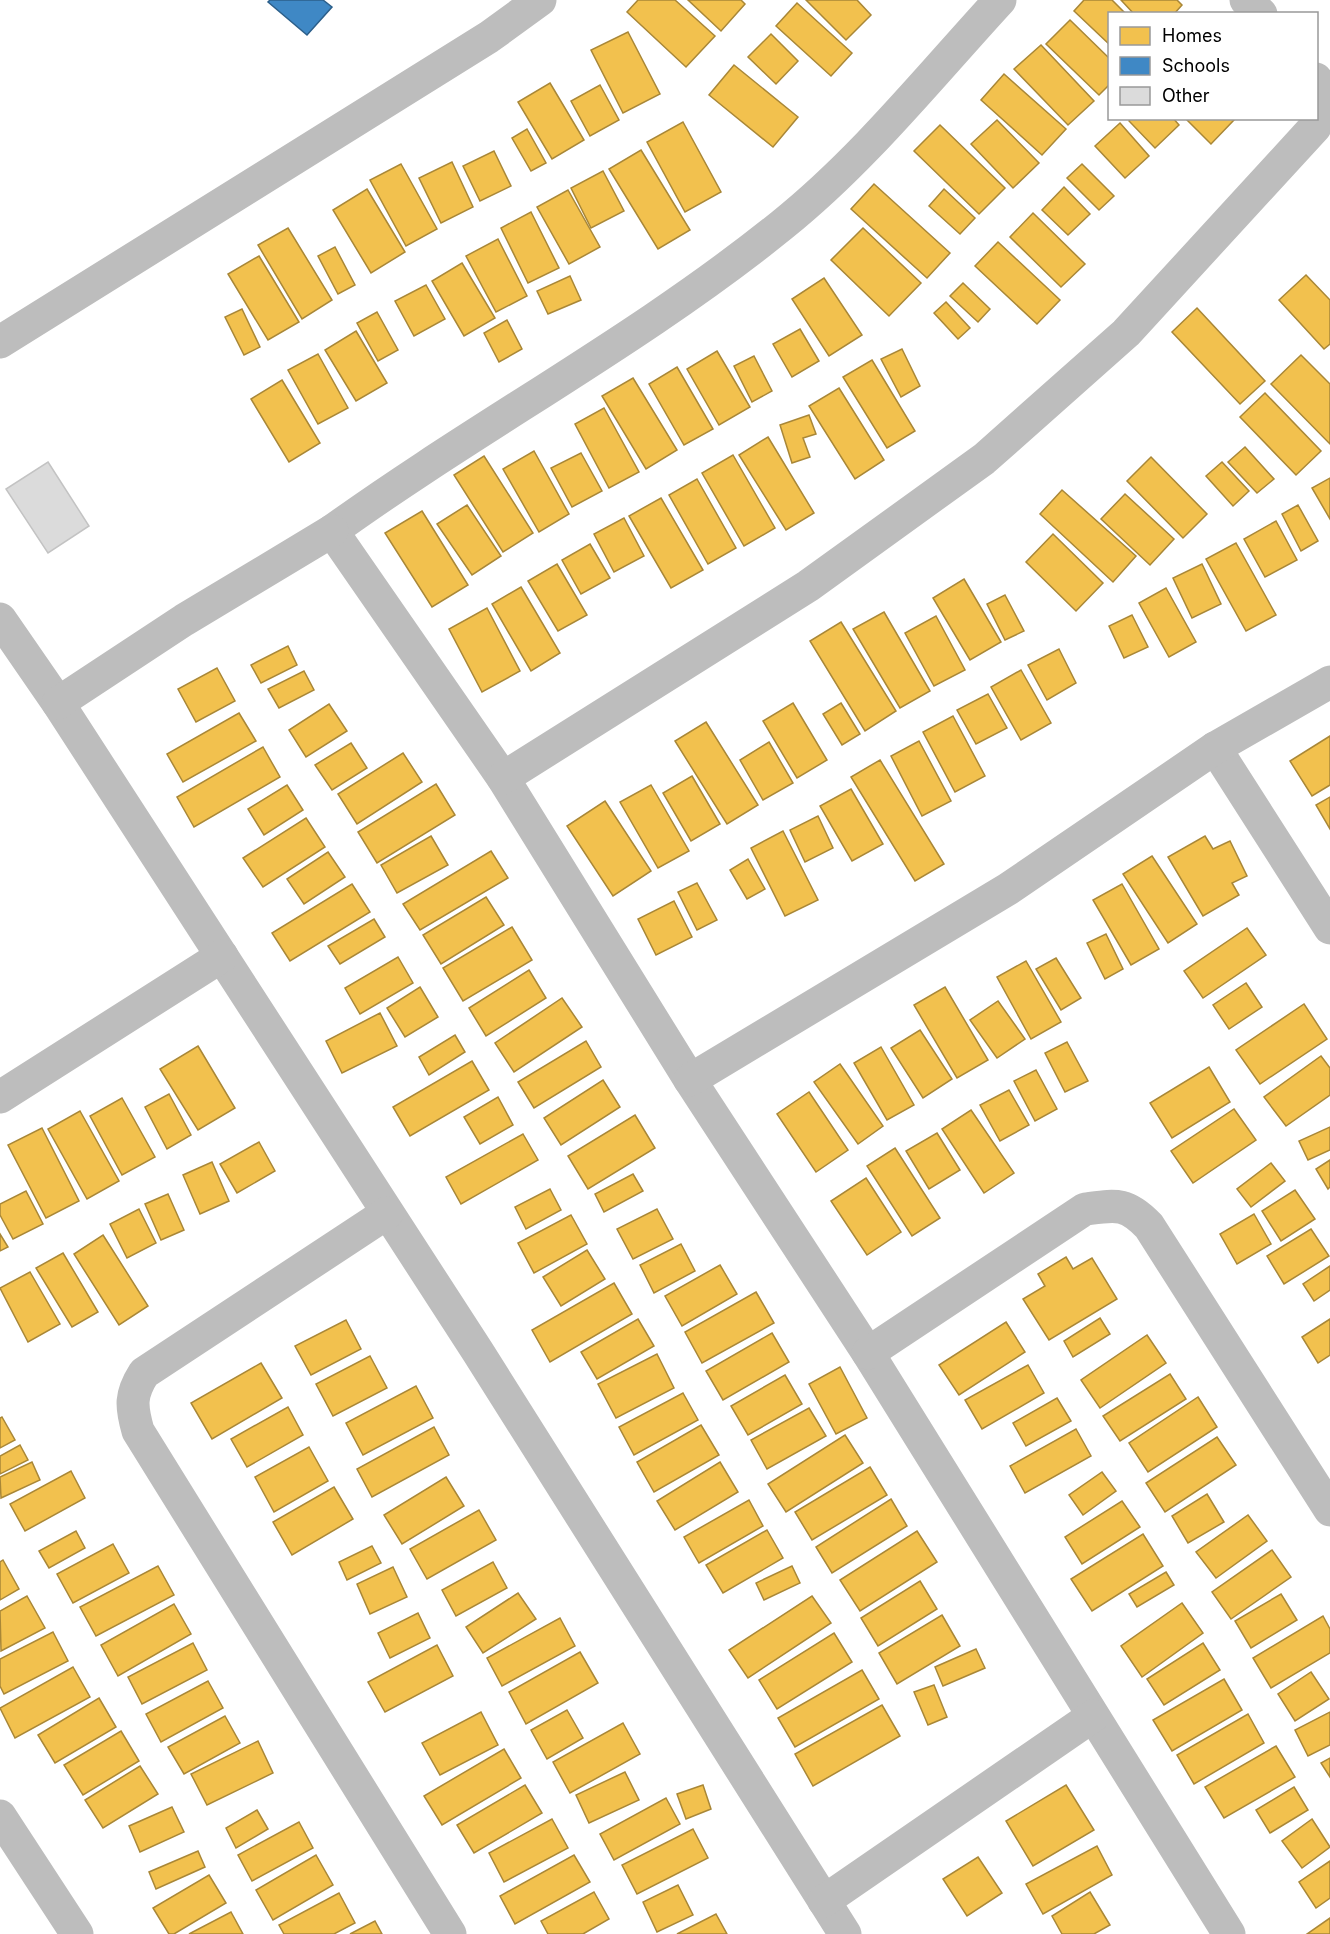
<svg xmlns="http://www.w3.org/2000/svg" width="1330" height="1934" font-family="Inter,sans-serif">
<rect width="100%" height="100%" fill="#fff"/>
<!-- homes -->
<g fill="#f2c14e" stroke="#a98737" stroke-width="1.5">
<path d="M638 0H675L715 36 686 67 627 12Z"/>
<path d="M688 0H741L745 4 721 31Z"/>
<path d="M806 0H857L871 15 846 40Z"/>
<path d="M1084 0H1112L1126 14H1110V45L1074 11Z"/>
<path d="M1121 0H1177L1182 5 1174 14H1134Z"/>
<path d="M797 3 852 53 831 76 776 26Z"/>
<path d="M1070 20 1110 59V84L1099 95 1046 44Z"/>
<path d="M628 32 660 94 623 113 591 50Z"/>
<path d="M771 34 798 61 776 84 748 57Z"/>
<path d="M1041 45 1094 101 1068 125 1014 69Z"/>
<path d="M734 65 798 117 773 147 709 95Z"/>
<path d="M1004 74 1066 129 1042 155 981 100Z"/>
<path d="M550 83 584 140 552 159 518 102Z"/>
<path d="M600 85 619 120 590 136 571 101Z"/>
<path d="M1131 118H1173L1179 125 1155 148 1129 121Z"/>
<path d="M1185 118H1232L1234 120 1211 144Z"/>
<path d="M997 120 1039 163 1013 188 971 144Z"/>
<path d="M683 122 721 192 685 212 647 142Z"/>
<path d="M1120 123 1149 156 1125 178 1095 146Z"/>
<path d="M940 125 1005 188 979 214 914 151Z"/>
<path d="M527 129 546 163 531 171 512 138Z"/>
<path d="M641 150 690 230 658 249 609 169Z"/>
<path d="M494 151 511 186 480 201 463 166Z"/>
<path d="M452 162 473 207 441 223 419 178Z"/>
<path d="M401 164 437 229 406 246 370 180Z"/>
<path d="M1082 164 1114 196 1099 210 1067 178Z"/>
<path d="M603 171 624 211 591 228 571 188Z"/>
<path d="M874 184 950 253 927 278 851 209Z"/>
<path d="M1064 187 1090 214 1068 235 1042 210Z"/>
<path d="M367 189 405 252 371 273 333 210Z"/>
<path d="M944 189 975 218 960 234 929 206Z"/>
<path d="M568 190 600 247 569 264 537 207Z"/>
<path d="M531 212 559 268 528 283 501 228Z"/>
<path d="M1033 213 1085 264 1061 287 1010 237Z"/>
<path d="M288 228 332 300 302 319 258 245Z"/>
<path d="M863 228 921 283 889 316 831 260Z"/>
<path d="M498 239 527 296 496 312 466 256Z"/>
<path d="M998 242 1060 300 1037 324 975 266Z"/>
<path d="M335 247 355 285 338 294 318 256Z"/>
<path d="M259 256 299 322 268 340 228 274Z"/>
<path d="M462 263 495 318 464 336 432 281Z"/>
<path d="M1306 275 1330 300V344L1324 349 1279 300Z"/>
<path d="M570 276 581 300 548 314 537 291Z"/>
<path d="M824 278 862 335 829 356 792 299Z"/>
<path d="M963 283 990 309 978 322 950 296Z"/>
<path d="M426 285 445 319 414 336 395 301Z"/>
<path d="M946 302 970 328 958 339 934 313Z"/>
<path d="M1197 308 1265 381 1240 404 1172 332Z"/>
<path d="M242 309 260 347 244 355 225 317Z"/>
<path d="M377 312 398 350 378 361 357 323Z"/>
<path d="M507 320 522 349 499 362 484 333Z"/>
<path d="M800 329 819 361 792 377 773 344Z"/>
<path d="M356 331 387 383 356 401 325 350Z"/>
<path d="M902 349 920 386 901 397 881 359Z"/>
<path d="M717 351 750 407 719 425 687 369Z"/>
<path d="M318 354 348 408 318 424 288 370Z"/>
<path d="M1301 355 1330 384V444L1271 384Z"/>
<path d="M754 356 772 391 752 402 734 366Z"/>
<path d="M872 360 915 431 887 448 843 377Z"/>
<path d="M677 367 713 429 684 445 649 384Z"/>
<path d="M633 378 677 450 646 469 602 396Z"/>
<path d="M282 380 320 443 289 462 251 399Z"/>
<path d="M839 388 884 460 855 479 809 406Z"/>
<path d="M1265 393 1321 451 1296 475 1240 417Z"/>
<path d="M604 408 639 472 609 488 575 424Z"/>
<path d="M809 415 816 434 803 438 810 457 792 463 780 425Z"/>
<path d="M768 437 814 513 786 530 739 455Z"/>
<path d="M1245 447 1274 479 1257 493 1228 462Z"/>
<path d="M534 451 569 514 539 532 503 469Z"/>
<path d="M581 453 602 491 572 507 551 468Z"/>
<path d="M733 455 775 528 744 546 702 473Z"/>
<path d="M484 456 533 533 503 552 454 475Z"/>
<path d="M1151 457 1207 514 1183 538 1127 481Z"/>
<path d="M1222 462 1249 491 1233 506 1206 476Z"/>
<path d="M1330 478V519L1312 488Z"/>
<path d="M697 479 736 548 708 564 669 495Z"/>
<path d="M1062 490 1136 556 1113 582 1040 514Z"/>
<path d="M1125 494 1174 539 1150 565 1101 519Z"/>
<path d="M661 498 703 570 671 588 629 516Z"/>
<path d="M467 505 501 556 472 575 437 524Z"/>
<path d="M1298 505 1318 541 1301 551 1282 514Z"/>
<path d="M422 511 468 585 432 607 385 533Z"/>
<path d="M624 518 644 556 614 572 594 534Z"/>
<path d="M1276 521 1297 560 1265 577 1244 539Z"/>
<path d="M1053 534 1103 583 1076 611 1026 562Z"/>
<path d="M1236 543 1276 615 1246 631 1206 559Z"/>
<path d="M590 544 610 578 581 594 562 560Z"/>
<path d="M557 564 587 615 558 631 528 581Z"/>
<path d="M1202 564 1221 604 1192 618 1173 578Z"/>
<path d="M964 579 1001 642 970 660 933 598Z"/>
<path d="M521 587 560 653 531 671 492 604Z"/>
<path d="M1166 588 1196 642 1169 657 1139 603Z"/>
<path d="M1005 595 1024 631 1005 640 987 604Z"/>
<path d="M487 608 520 671 482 692 449 629Z"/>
<path d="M884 612 930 691 900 708 853 629Z"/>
<path d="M1132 615 1148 647 1124 658 1109 626Z"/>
<path d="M936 616 965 670 934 686 905 633Z"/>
<path d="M841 622 896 711 865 731 810 641Z"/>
<path d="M288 646 297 665 261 683 251 665Z"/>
<path d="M1059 649 1076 683 1047 700 1028 665Z"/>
<path d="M217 668 235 701 196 722 178 689Z"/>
<path d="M1021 670 1051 723 1021 740 991 687Z"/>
<path d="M304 671 314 690 279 708 268 689Z"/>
<path d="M988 694 1007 728 976 744 957 710Z"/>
<path d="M793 703 827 760 797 778 763 721Z"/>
<path d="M841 703 860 734 842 745 823 714Z"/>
<path d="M329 704 347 731 306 757 289 730Z"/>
<path d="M239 713 256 741 183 782 167 754Z"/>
<path d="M953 716 985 776 955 792 923 732Z"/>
<path d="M706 722 758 805 727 824 675 741Z"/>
<path d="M1330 736V785L1312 796 1290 761Z"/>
<path d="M919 741 951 801 922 816 891 756Z"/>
<path d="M769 742 793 783 763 800 740 760Z"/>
<path d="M351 743 367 768 332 790 315 765Z"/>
<path d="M263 747 280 777 194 827 177 797Z"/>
<path d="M403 753 422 782 357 824 338 794Z"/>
<path d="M880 760 944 864 915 881 851 777Z"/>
<path d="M692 776 720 824 691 841 663 793Z"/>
<path d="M436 784 455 815 377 863 358 832Z"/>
<path d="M287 785 303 810 264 835 248 809Z"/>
<path d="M651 785 689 851 658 868 620 802Z"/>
<path d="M851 789 883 844 852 861 820 806Z"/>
<path d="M1330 797V829L1316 805Z"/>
<path d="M605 801 651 871 613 896 567 826Z"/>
<path d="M818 816 833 848 805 862 790 830Z"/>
<path d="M306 818 325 847 263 887 243 858Z"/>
<path d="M783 831 818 900 785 916 751 848Z"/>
<path d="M431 836 448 865 397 893 381 865Z"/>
<path d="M1205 836 1213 849 1230 841 1247 876 1232 883 1239 895 1203 916 1168 857Z"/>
<path d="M491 851 508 878 420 930 403 904Z"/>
<path d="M328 852 345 877 304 904 287 879Z"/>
<path d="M1152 856 1197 924 1168 943 1123 874Z"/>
<path d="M748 859 765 889 747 899 730 870Z"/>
<path d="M697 883 717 920 697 930 678 892Z"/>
<path d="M352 884 370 912 290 961 272 933Z"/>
<path d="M1122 884 1159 949 1131 965 1093 900Z"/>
<path d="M486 897 504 925 441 964 423 935Z"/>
<path d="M674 901 692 937 656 955 638 919Z"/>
<path d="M374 919 385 937 340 964 328 946Z"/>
<path d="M512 927 532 960 463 1001 443 968Z"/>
<path d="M1247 928 1266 955 1203 998 1184 971Z"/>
<path d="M1106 934 1123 969 1105 979 1087 943Z"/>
<path d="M398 957 413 983 360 1014 345 988Z"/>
<path d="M1056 958 1081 998 1061 1010 1036 969Z"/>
<path d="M1026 961 1061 1022 1031 1039 997 977Z"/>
<path d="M529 970 546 998 486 1036 469 1008Z"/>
<path d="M1246 983 1262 1007 1229 1029 1213 1005Z"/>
<path d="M420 987 438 1017 405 1037 387 1008Z"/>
<path d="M945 987 988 1060 957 1078 914 1005Z"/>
<path d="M562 998 582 1027 514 1072 495 1043Z"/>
<path d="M998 1001 1025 1039 997 1058 970 1020Z"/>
<path d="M1304 1004 1327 1039 1260 1084 1236 1050Z"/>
<path d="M380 1013 397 1046 342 1073 326 1041Z"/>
<path d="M920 1030 952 1079 923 1098 891 1048Z"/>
<path d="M455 1035 465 1052 429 1075 419 1057Z"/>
<path d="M586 1041 601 1067 534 1108 518 1082Z"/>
<path d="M1067 1042 1088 1081 1065 1092 1045 1053Z"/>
<path d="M198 1046 235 1108 198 1130 160 1069Z"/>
<path d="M881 1047 914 1105 887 1120 854 1063Z"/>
<path d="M1321 1056 1330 1068V1095L1286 1126 1264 1097Z"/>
<path d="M472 1061 489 1090 410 1136 393 1107Z"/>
<path d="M840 1064 883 1126 858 1144 814 1082Z"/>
<path d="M1209 1067 1230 1102 1172 1138 1150 1103Z"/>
<path d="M1036 1070 1057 1109 1035 1121 1014 1081Z"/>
<path d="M603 1080 620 1107 561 1145 544 1118Z"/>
<path d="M1009 1090 1029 1125 1000 1141 980 1105Z"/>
<path d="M809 1092 848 1150 816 1172 777 1114Z"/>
<path d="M169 1094 191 1135 167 1149 145 1107Z"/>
<path d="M498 1097 513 1125 480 1144 464 1117Z"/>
<path d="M122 1098 155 1157 122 1175 90 1116Z"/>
<path d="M1234 1109 1256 1140 1193 1183 1171 1151Z"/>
<path d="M971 1110 1014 1173 984 1193 942 1129Z"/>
<path d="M80 1111 119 1181 87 1199 48 1129Z"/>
<path d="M635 1115 655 1148 588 1189 568 1156Z"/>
<path d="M1330 1127V1150L1308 1160 1299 1141Z"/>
<path d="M42 1128 79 1201 46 1218 8 1145Z"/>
<path d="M937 1133 960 1170 929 1189 906 1151Z"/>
<path d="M523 1134 538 1160 461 1204 446 1177Z"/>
<path d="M259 1142 275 1171 237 1193 220 1164Z"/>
<path d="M895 1148 940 1218 912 1236 867 1166Z"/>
<path d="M1330 1160V1187L1328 1189 1316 1169Z"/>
<path d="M212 1162 229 1201 200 1214 183 1175Z"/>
<path d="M1271 1163 1285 1181 1251 1207 1237 1189Z"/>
<path d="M633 1174 643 1191 604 1212 595 1194Z"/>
<path d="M866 1178 901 1232 867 1255 831 1201Z"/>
<path d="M550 1189 561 1210 526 1229 515 1207Z"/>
<path d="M1295 1190 1315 1219 1281 1241 1262 1211Z"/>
<path d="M26 1191 43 1224 13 1239 0 1215V1204Z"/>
<path d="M168 1194 184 1230 161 1240 145 1204Z"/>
<path d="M139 1209 156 1243 127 1258 110 1224Z"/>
<path d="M657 1209 673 1239 633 1259 617 1229Z"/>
<path d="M1254 1214 1271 1244 1237 1264 1220 1234Z"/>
<path d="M571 1215 587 1244 534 1273 518 1243Z"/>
<path d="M1311 1229 1329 1256 1284 1284 1267 1256Z"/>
<path d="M0 1234 8 1247 0 1251Z"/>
<path d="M103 1235 148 1306 119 1325 74 1254Z"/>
<path d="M681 1244 695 1271 654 1293 640 1265Z"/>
<path d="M587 1250 605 1279 561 1306 543 1277Z"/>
<path d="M63 1253 98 1312 72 1327 36 1268Z"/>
<path d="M1066 1257 1073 1269 1092 1258 1117 1299 1049 1340 1023 1299 1045 1286 1038 1274Z"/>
<path d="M720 1265 737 1294 682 1326 665 1296Z"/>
<path d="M1330 1266V1290L1314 1301 1303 1284Z"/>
<path d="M30 1272 60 1324 28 1342 0 1288Z"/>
<path d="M614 1283 632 1314 550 1362 532 1330Z"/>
<path d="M756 1292 774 1323 702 1363 685 1332Z"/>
<path d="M1100 1318 1110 1334 1073 1357 1064 1341Z"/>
<path d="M638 1319 654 1346 597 1379 581 1352Z"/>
<path d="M1330 1319V1355L1318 1363 1302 1337Z"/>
<path d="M346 1320 361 1349 311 1375 295 1346Z"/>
<path d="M1006 1322 1025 1352 959 1395 939 1365Z"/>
<path d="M772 1333 789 1362 723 1400 706 1371Z"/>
<path d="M1147 1335 1166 1363 1100 1408 1081 1380Z"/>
<path d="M657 1354 674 1388 616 1418 598 1384Z"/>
<path d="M370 1356 387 1388 333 1416 316 1384Z"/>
<path d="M261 1363 282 1398 212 1439 191 1403Z"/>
<path d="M1028 1365 1044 1393 982 1429 965 1400Z"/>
<path d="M840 1367 867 1418 836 1434 809 1384Z"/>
<path d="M1170 1374 1186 1399 1120 1441 1103 1416Z"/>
<path d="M785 1375 802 1404 748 1435 731 1406Z"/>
<path d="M416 1386 433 1418 363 1455 346 1423Z"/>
<path d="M683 1393 698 1420 634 1455 619 1427Z"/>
<path d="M1198 1397 1217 1427 1148 1472 1129 1443Z"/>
<path d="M1057 1398 1071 1421 1026 1446 1013 1423Z"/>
<path d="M288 1407 303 1435 247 1467 231 1439Z"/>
<path d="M809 1408 826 1436 767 1469 751 1440Z"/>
<path d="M2 1417 15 1440 0 1448V1418Z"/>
<path d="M701 1425 719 1455 654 1492 637 1462Z"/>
<path d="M434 1427 449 1455 372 1497 357 1469Z"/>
<path d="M1076 1429 1091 1456 1025 1493 1010 1466Z"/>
<path d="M845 1435 863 1463 786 1512 768 1484Z"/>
<path d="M1217 1437 1236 1465 1165 1512 1146 1483Z"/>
<path d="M20 1445 28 1460 0 1474V1456Z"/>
<path d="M309 1447 328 1481 274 1512 255 1477Z"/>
<path d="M32 1462 40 1480 1 1498 0 1477Z"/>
<path d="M720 1462 738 1492 675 1530 657 1501Z"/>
<path d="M870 1467 887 1495 812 1540 795 1512Z"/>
<path d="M71 1471 85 1498 25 1531 10 1504Z"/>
<path d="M1102 1472 1116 1491 1083 1515 1069 1495Z"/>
<path d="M446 1477 464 1506 402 1544 384 1515Z"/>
<path d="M334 1487 353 1519 292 1555 273 1522Z"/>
<path d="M1207 1494 1224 1522 1188 1543 1172 1516Z"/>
<path d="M891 1499 907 1526 832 1573 816 1547Z"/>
<path d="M749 1500 763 1526 699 1563 684 1537Z"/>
<path d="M1122 1501 1140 1527 1082 1564 1065 1537Z"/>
<path d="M479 1510 496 1540 427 1579 410 1549Z"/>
<path d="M1248 1515 1267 1541 1216 1578 1196 1552Z"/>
<path d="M767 1530 783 1558 723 1593 706 1565Z"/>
<path d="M76 1531 85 1548 49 1568 39 1551Z"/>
<path d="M917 1531 937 1562 860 1611 840 1580Z"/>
<path d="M1143 1534 1163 1566 1092 1611 1071 1579Z"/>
<path d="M113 1544 129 1573 73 1603 57 1574Z"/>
<path d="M372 1546 381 1563 347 1580 339 1562Z"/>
<path d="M1272 1550 1291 1577 1231 1619 1212 1592Z"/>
<path d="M3 1560 19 1589 0 1600V1562Z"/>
<path d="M493 1562 507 1588 456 1616 442 1590Z"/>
<path d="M158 1566 174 1595 96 1636 80 1607Z"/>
<path d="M792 1566 800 1583 764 1600 756 1583Z"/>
<path d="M393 1567 407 1597 370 1614 357 1584Z"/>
<path d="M1166 1572 1174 1585 1137 1607 1129 1594Z"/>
<path d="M920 1581 937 1609 878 1646 861 1618Z"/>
<path d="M518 1593 536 1619 483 1653 466 1627Z"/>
<path d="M1281 1594 1297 1620 1251 1648 1235 1621Z"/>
<path d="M27 1596 45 1628 1 1651 0 1611Z"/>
<path d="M812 1596 831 1623 748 1678 729 1650Z"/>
<path d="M1182 1603 1203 1633 1142 1677 1121 1646Z"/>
<path d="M174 1604 191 1634 118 1676 101 1645Z"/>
<path d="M418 1613 430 1638 390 1658 378 1633Z"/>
<path d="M942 1615 960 1646 897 1684 879 1653Z"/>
<path d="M1323 1616 1330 1629V1653L1271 1688 1253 1658Z"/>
<path d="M560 1618 575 1646 502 1686 487 1658Z"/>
<path d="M53 1632 68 1661 4 1694 0 1686V1659Z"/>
<path d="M834 1633 852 1662 777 1709 759 1680Z"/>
<path d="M193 1643 207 1670 142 1704 128 1677Z"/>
<path d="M1203 1643 1220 1670 1164 1705 1147 1679Z"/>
<path d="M437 1645 453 1676 385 1712 368 1682Z"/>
<path d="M976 1649 985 1668 943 1686 935 1667Z"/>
<path d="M580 1652 598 1683 526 1724 509 1692Z"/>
<path d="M73 1667 90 1697 15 1738 0 1708Z"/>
<path d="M862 1670 879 1699 795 1747 778 1718Z"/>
<path d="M1311 1672 1329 1699 1295 1721 1278 1694Z"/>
<path d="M1224 1679 1242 1710 1172 1751 1153 1720Z"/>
<path d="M208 1681 223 1708 161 1742 146 1714Z"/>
<path d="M934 1685 947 1717 928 1725 914 1692Z"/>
<path d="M99 1698 116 1727 55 1763 38 1735Z"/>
<path d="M882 1705 900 1736 813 1786 795 1754Z"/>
<path d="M567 1710 583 1738 547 1759 531 1730Z"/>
<path d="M481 1712 498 1745 440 1775 422 1743Z"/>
<path d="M1330 1712V1745L1308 1756 1295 1730Z"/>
<path d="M1248 1714 1264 1743 1194 1784 1177 1755Z"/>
<path d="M225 1716 240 1743 184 1774 168 1747Z"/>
<path d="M623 1723 640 1754 570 1793 553 1762Z"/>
<path d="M121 1731 139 1761 83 1795 64 1765Z"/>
<path d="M258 1741 273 1773 207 1805 191 1774Z"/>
<path d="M1276 1746 1295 1777 1224 1818 1205 1787Z"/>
<path d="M504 1749 521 1778 442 1825 424 1796Z"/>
<path d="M1330 1758V1777L1321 1763Z"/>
<path d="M140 1766 158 1794 103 1828 85 1800Z"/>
<path d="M625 1772 639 1800 589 1823 576 1795Z"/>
<path d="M525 1785 542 1813 474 1853 457 1825Z"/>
<path d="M703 1785 711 1809 686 1819 677 1794Z"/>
<path d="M1066 1785 1094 1830 1033 1866 1006 1821Z"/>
<path d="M1294 1787 1308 1810 1270 1833 1256 1810Z"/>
<path d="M666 1798 680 1824 614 1860 600 1834Z"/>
<path d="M172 1807 184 1832 140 1852 129 1826Z"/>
<path d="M257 1810 268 1829 236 1848 226 1828Z"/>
<path d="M552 1819 568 1848 504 1882 489 1853Z"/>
<path d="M1312 1819 1330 1847 1302 1868 1282 1841Z"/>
<path d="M299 1822 313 1848 252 1881 238 1855Z"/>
<path d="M693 1829 708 1858 637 1894 622 1865Z"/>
<path d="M1097 1846 1112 1875 1043 1914 1026 1884Z"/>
<path d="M198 1851 205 1867 156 1889 149 1872Z"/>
<path d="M316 1855 333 1885 273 1920 256 1890Z"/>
<path d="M574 1855 590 1882 515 1924 500 1896Z"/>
<path d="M978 1857 1002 1893 967 1916 943 1879Z"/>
<path d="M1330 1861V1898L1316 1908 1299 1882Z"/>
<path d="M209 1875 226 1903 174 1934H169L153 1908Z"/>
<path d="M678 1885 693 1915 657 1932 643 1902Z"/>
<path d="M594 1892 609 1919 583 1934H548L541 1921Z"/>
<path d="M1090 1892 1110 1925 1094 1934H1062L1052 1916Z"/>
<path d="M339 1893 355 1923 334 1934H284L279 1925Z"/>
<path d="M231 1912 243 1934H189Z"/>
<path d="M716 1914 727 1934H677Z"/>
<path d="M1330 1918V1934H1307Z"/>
<path d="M375 1921 382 1934H350Z"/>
</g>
<!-- schools -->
<path fill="#3f88c5" stroke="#2c5f8a" stroke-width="1.5" d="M270 0H323L332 7 307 35 268 2Z"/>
<!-- building -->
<path fill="#dbdbdb" stroke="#c3c3c3" stroke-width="1.5" d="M48 462 89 526 48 553 6 489Z"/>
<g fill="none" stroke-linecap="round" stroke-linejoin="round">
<!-- minor -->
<g stroke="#bdbdbd" stroke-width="33">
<path d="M1000 0C930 76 863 160 782 225 641 339 479 425 332 531L503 778 690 1080 868 1353 1229 1934"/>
<path d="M1246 0 1261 14"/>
<path d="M0 342 489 37 540 0"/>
<path d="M0 619 58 703 478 1352 845 1934"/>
<path d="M58 703 184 620 332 531"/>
<path d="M1215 748 1330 928"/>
<path d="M503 778 808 586 984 459 1126 333 1315 127 1321 103 1316 79"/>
<path d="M690 1080 1008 889 1215 748 1330 682"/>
<path d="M0 1097 222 956"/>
<path d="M387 1213 144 1373C130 1395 131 1406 138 1431L450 1934"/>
<path d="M868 1353 1085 1209C1116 1205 1126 1202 1149 1226L1330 1510"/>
<path d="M0 1816 77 1934"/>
<path d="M824 1901 1093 1716"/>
</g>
</g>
<!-- legend -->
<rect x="1108" y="12" width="210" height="108" fill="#ffffff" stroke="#999999" stroke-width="1.5"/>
<rect x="1120" y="27" width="30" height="18" fill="#f2c14e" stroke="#999999" stroke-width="1.5"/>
<text x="1162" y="42" font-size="18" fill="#000000">Homes</text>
<rect x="1120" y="57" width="30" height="18" fill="#3f88c5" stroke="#999999" stroke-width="1.5"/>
<text x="1162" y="72" font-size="18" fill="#000000">Schools</text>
<rect x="1120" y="87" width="30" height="18" fill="#dbdbdb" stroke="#999999" stroke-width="1.5"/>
<text x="1162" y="102" font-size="18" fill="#000000">Other</text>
</svg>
